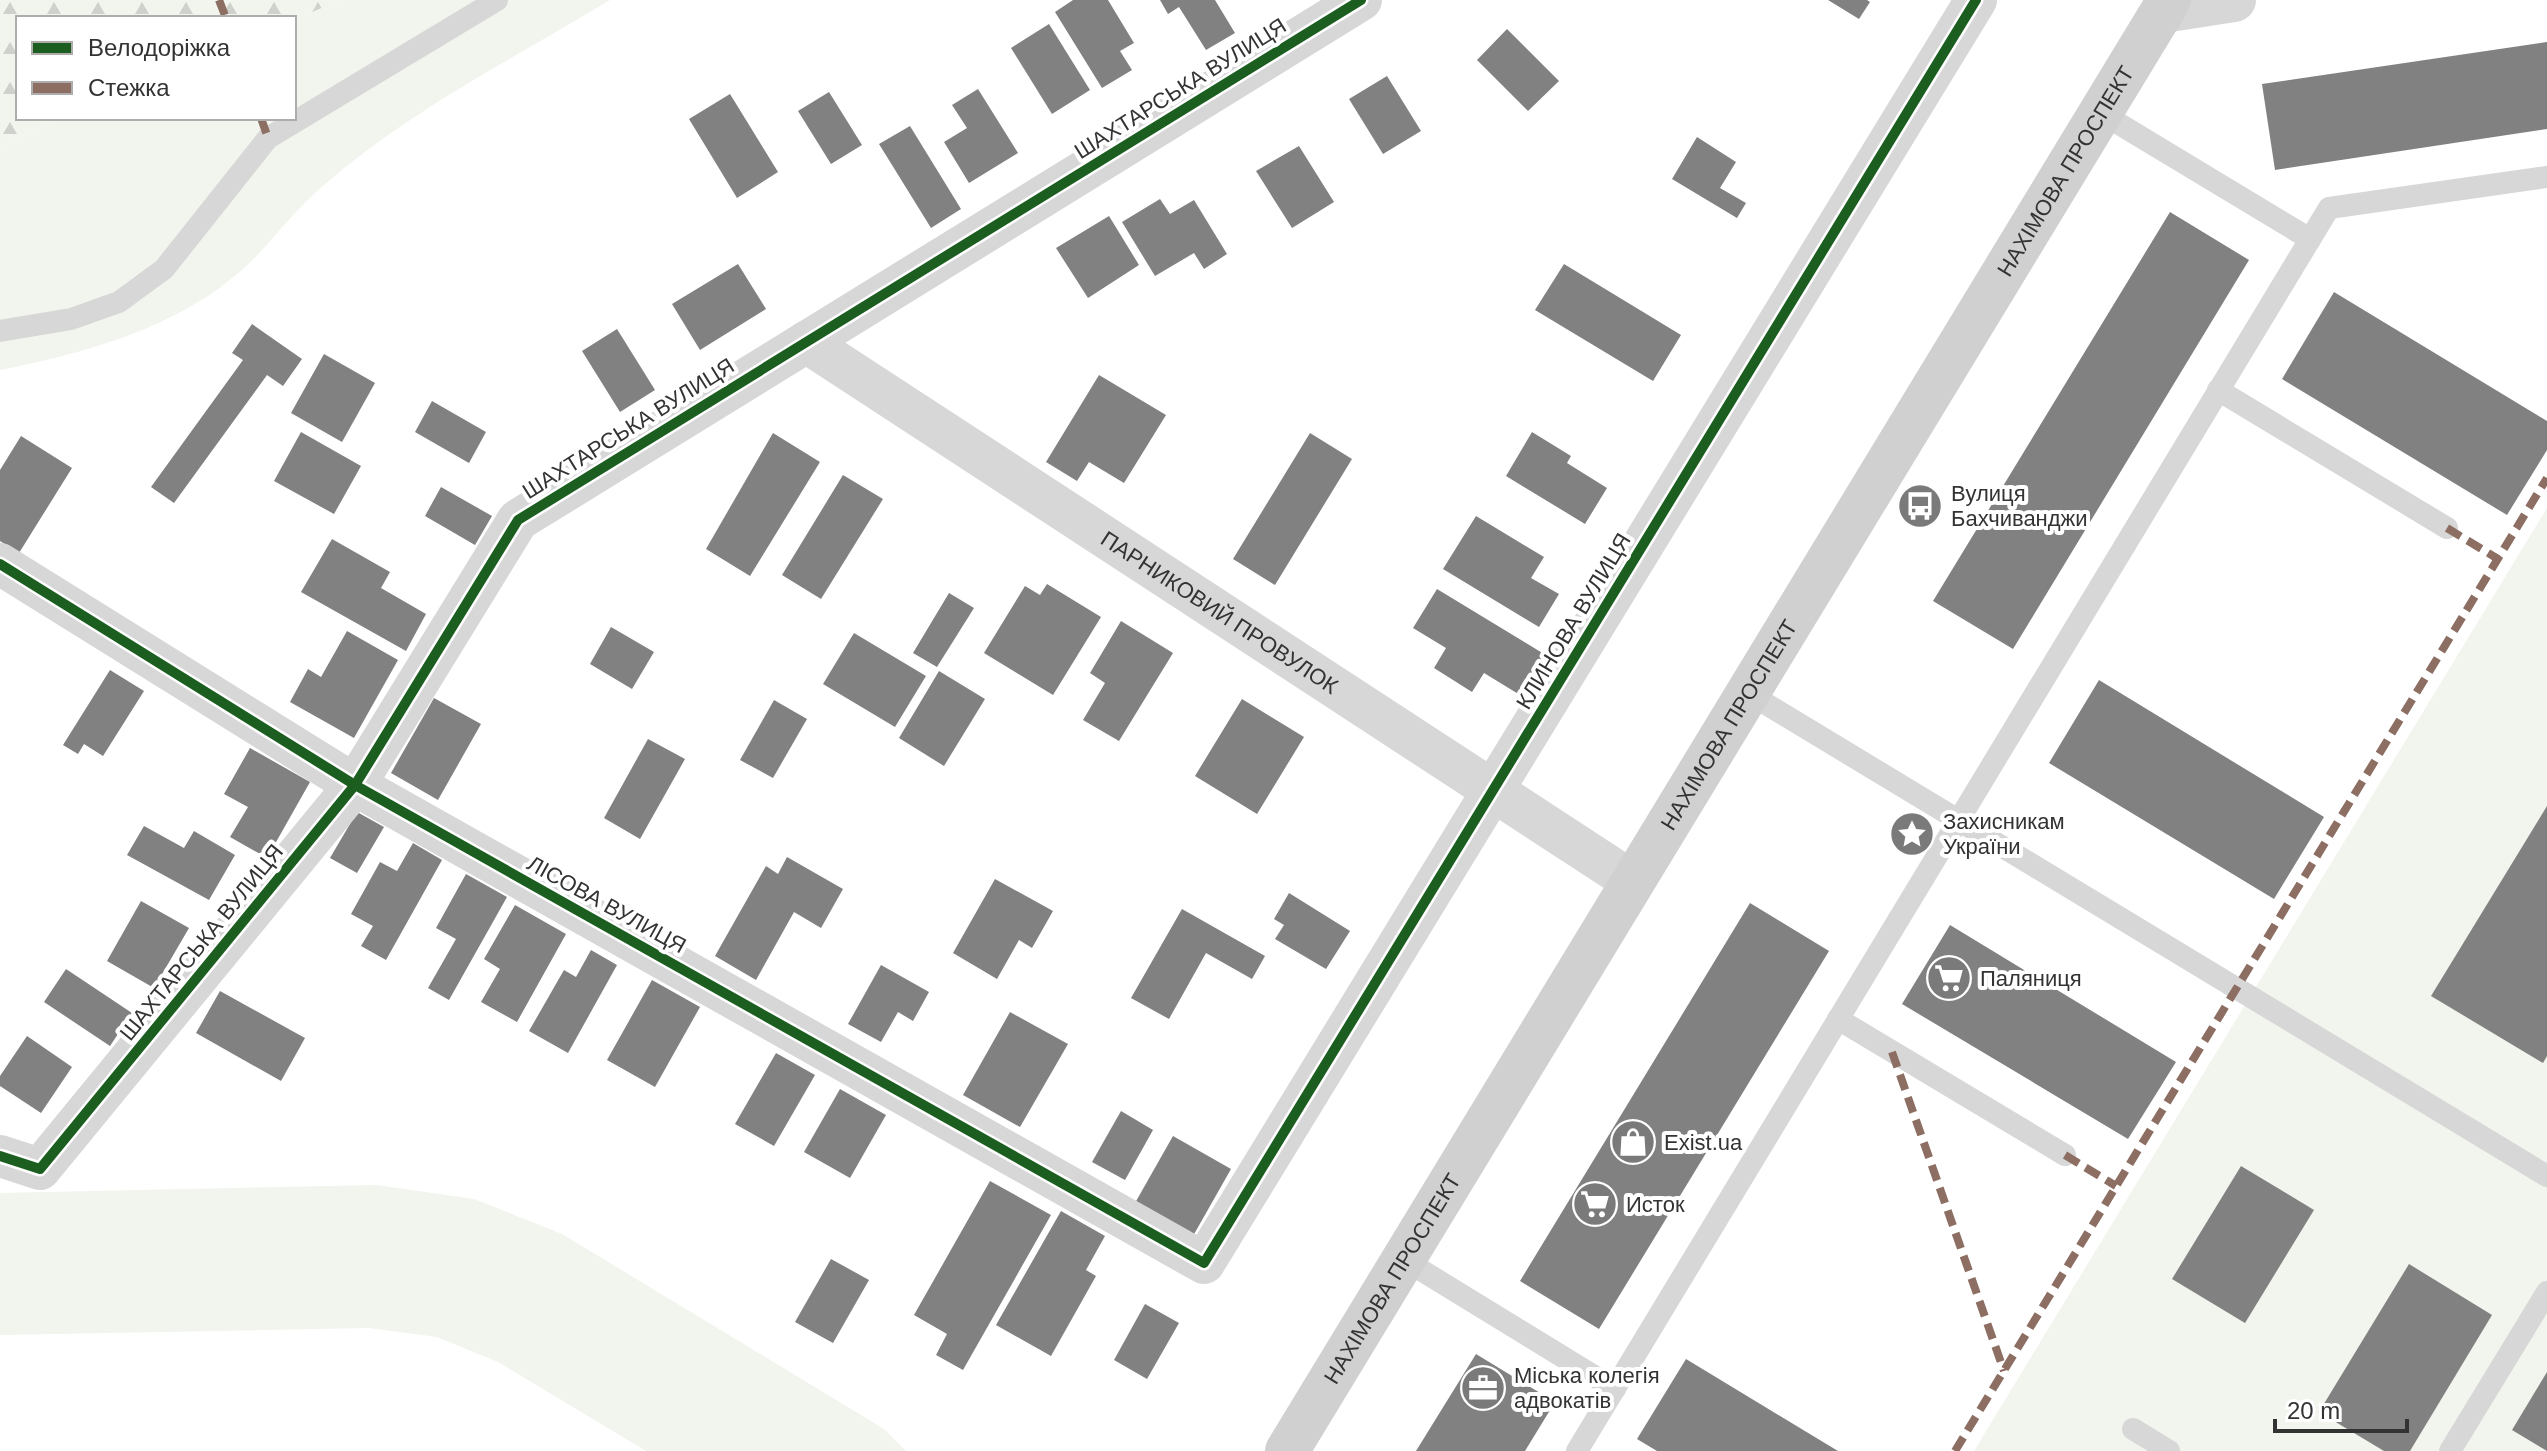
<svg xmlns="http://www.w3.org/2000/svg" width="2547" height="1451" font-family="Helvetica,sans-serif">
<defs>
<pattern id="forest-firs" width="22" height="20" patternUnits="userSpaceOnUse" patternTransform="scale(2)"><rect width="22" height="20" fill="#f1f5ed"/><path d="M5 1l3.5 6h-7zM16 11l3.5 6h-7z" fill="#cfd2cc"/></pattern>
</defs>
<rect width="100%" height="100%" fill="#fff"/>
<!-- grass -->
<g fill="#f1f5ed">
<path d="M340 0H610C514 58 409 111 324 185 295 209 272 242 244 268 178 328 85 353 0 370V147L58 118H294V20Z"/>
<path d="M2547 508V1451H1974Z"/>
<path d="M377 1185 474 1199 562 1234 884 1429 906 1451H646L498 1362 437 1337 369 1328 0 1335V1193Z"/>
</g>
<!-- forest -->
<path fill="url(#forest-firs)" d="M0 0H340L294 20 18 18V118H58L0 147Z"/>
<!-- building -->
<g fill="#818181">
<path d="M1073 0H1108L1134 43 1120 51 1132 70 1102 88 1055 12Z"/>
<path d="M1160 0H1215L1235 33 1206 50 1179 7 1168 14Z"/>
<path d="M1828 0H1867L1870 2 1859 19Z"/>
<path d="M1049 24 1090 90 1052 114 1011 48Z"/>
<path d="M1507 29 1559 81 1528 111 1477 60Z"/>
<path d="M2547 42V129L2275 170 2262 84Z"/>
<path d="M1387 76 1421 131 1383 154 1349 99Z"/>
<path d="M978 89 1018 153 969 183 944 142 967 128 952 105Z"/>
<path d="M829 92 862 145 831 164 798 111Z"/>
<path d="M730 94 778 172 737 198 689 119Z"/>
<path d="M910 126 961 209 931 228 879 144Z"/>
<path d="M1697 137 1736 162 1720 188 1746 203 1737 218 1672 179Z"/>
<path d="M1299 146 1334 202 1292 228 1256 171Z"/>
<path d="M1160 199 1170 214 1194 200 1227 254 1204 269 1194 253 1155 276 1122 222Z"/>
<path d="M2170 212 2249 260 2013 649 1933 601Z"/>
<path d="M1109 216 1139 265 1088 298 1056 248Z"/>
<path d="M738 264 766 309 700 350 672 304Z"/>
<path d="M1564 264 1681 335 1653 381 1535 310Z"/>
<path d="M2334 292 2547 421V450L2507 515 2282 379Z"/>
<path d="M252 324 302 359 283 386 267 375 174 503 151 487 243 360 232 353Z"/>
<path d="M617 329 655 390 620 412 582 351Z"/>
<path d="M324 354 375 383 342 442 291 413Z"/>
<path d="M1099 375 1166 415 1124 483 1089 462 1077 481 1046 462Z"/>
<path d="M432 401 486 432 469 463 415 432Z"/>
<path d="M301 432 361 466 334 514 274 481Z"/>
<path d="M1532 432 1571 456 1567 463 1607 488 1585 524 1506 476Z"/>
<path d="M773 433 820 462 750 576 706 549Z"/>
<path d="M1310 433 1352 459 1275 585 1233 559Z"/>
<path d="M21 436 72 468 19 553 0 541V470Z"/>
<path d="M843 475 883 499 821 599 782 575Z"/>
<path d="M441 487 492 516 475 545 425 516Z"/>
<path d="M1476 516 1544 557 1531 578 1559 594 1539 627 1443 569Z"/>
<path d="M332 539 390 572 381 588 426 614 406 651 301 592Z"/>
<path d="M1047 584 1101 617 1053 695 984 653 1025 586 1040 595Z"/>
<path d="M1437 589 1544 654 1520 695 1484 673 1472 692 1434 668 1446 648 1413 628Z"/>
<path d="M949 593 974 608 937 667 913 653Z"/>
<path d="M1121 621 1173 653 1119 741 1083 720 1105 683 1090 673Z"/>
<path d="M611 627 654 652 632 689 590 664Z"/>
<path d="M347 631 398 660 354 738 290 702 308 669 321 677Z"/>
<path d="M854 633 926 676 895 727 823 684Z"/>
<path d="M110 670 144 691 103 756 84 744 78 754 63 745Z"/>
<path d="M939 671 985 699 944 766 899 738Z"/>
<path d="M2099 680 2324 817 2274 899 2049 763Z"/>
<path d="M434 698 481 724 438 800 391 773Z"/>
<path d="M1242 699 1304 737 1257 814 1195 776Z"/>
<path d="M774 700 807 719 773 778 740 760Z"/>
<path d="M648 739 685 759 640 839 604 818Z"/>
<path d="M250 748 310 782 267 858 230 837 248 807 224 794Z"/>
<path d="M2547 806V1056L2543 1063 2431 996Z"/>
<path d="M357 812 384 827 357 873 330 858Z"/>
<path d="M144 826 184 848 194 831 235 855 209 900 127 855Z"/>
<path d="M413 843 442 860 386 960 361 946 373 926 351 914 380 862 397 871Z"/>
<path d="M787 857 843 889 821 928 794 912 756 980 715 956 766 866 778 874Z"/>
<path d="M466 874 507 897 449 1000 428 988 456 939 436 928Z"/>
<path d="M995 879 1053 911 1032 948 1019 940 997 979 953 953Z"/>
<path d="M1289 893 1350 931 1326 969 1275 939 1284 925 1274 919Z"/>
<path d="M141 901 189 928 154 988 107 961Z"/>
<path d="M1750 903 1829 951 1599 1329 1520 1281Z"/>
<path d="M515 905 566 934 517 1022 481 1002 500 969 484 959Z"/>
<path d="M1182 909 1265 956 1252 979 1206 953 1169 1019 1131 998Z"/>
<path d="M1950 925 2176 1062 2128 1139 1902 1004Z"/>
<path d="M591 950 617 965 568 1053 529 1031 564 970 576 977Z"/>
<path d="M881 965 929 992 913 1021 898 1012 881 1042 848 1024Z"/>
<path d="M66 969 132 1013 110 1046 44 1002Z"/>
<path d="M652 980 700 1007 655 1087 607 1060Z"/>
<path d="M220 991 305 1038 281 1081 196 1033Z"/>
<path d="M1010 1012 1068 1044 1020 1127 963 1095Z"/>
<path d="M27 1036 72 1067 41 1113 0 1086V1076Z"/>
<path d="M776 1053 815 1075 774 1146 735 1124Z"/>
<path d="M840 1089 886 1115 850 1178 804 1152Z"/>
<path d="M1121 1111 1153 1130 1125 1180 1092 1162Z"/>
<path d="M1173 1136 1231 1169 1193 1236 1135 1203Z"/>
<path d="M2241 1166 2314 1210 2245 1323 2172 1279Z"/>
<path d="M990 1181 1051 1215 963 1370 936 1355 947 1334 914 1315Z"/>
<path d="M1061 1211 1105 1236 1086 1270 1096 1276 1051 1356 996 1325Z"/>
<path d="M831 1259 869 1280 833 1343 795 1322Z"/>
<path d="M2409 1264 2492 1315 2410 1451H2384L2319 1412Z"/>
<path d="M1145 1304 1179 1323 1147 1379 1114 1360Z"/>
<path d="M1476 1354 1555 1402 1525 1451H1416Z"/>
<path d="M1686 1359 1838 1451H1657L1637 1439Z"/>
<path d="M2547 1372V1451L2512 1430Z"/>
</g>
<g fill="none" stroke-linecap="round" stroke-linejoin="round">
<!-- service -->
<g stroke="#d7d7d7" stroke-width="22">
<path d="M2101 113 2310 239"/>
<path d="M0 331 71 319 119 302 164 269 268 138 497 0"/>
<path d="M2218 390 2447 528"/>
<path d="M1748 693 2547 1176"/>
<path d="M1838 1019 2065 1155"/>
<path d="M1403 1259 1615 1389"/>
<path d="M2133 1429 2169 1451"/>
<path d="M1577 1451 2329 208 2547 177"/>
<path d="M2450 1451 2547 1292"/>
</g>
<!-- minor -->
<g stroke="#d7d7d7" stroke-width="42">
<path id="s1" d="M806 342 1633 882"/>
<path d="M0 564 355 785 1204 1263 1976 0"/>
<path d="M0 1156 40 1169 355 785 518 520 1361 0"/>
</g>
<!-- tertiary -->
<path stroke="#d7d7d7" stroke-width="44" d="M2163 11 2234 0"/>
<!-- secondary -->
<path stroke="#d0d0d0" stroke-width="44" id="s2" d="M1287 1451 2169 0"/>
<!-- quiet -->
<g stroke="#8d6e63" stroke-width="8" stroke-dasharray="16 8" stroke-linecap="butt">
<path d="M219 0 226 18"/>
<path d="M261 118 268 138"/>
<path d="M2447 528 2498 559"/>
<path d="M1892 1052 2004 1371"/>
<path d="M2065 1155 2116 1186"/>
<path d="M1955 1451 2547 478"/>
</g>
<!-- cycleway casing -->
<g stroke="#fff" stroke-width="15">
<g id="cycleway">
<path d="M0 564 355 785 1204 1263 1976 0"/>
<path d="M0 1156 40 1169 355 785 518 520 1361 0"/>
</g>
</g>
<!-- cycleway -->
<use href="#cycleway" stroke="#1b5e20" stroke-width="10"/>
</g>
<!-- icons -->
<defs>
<g id="bus-disc" transform="scale(2.3)"><circle r="9.5" fill="#7a7a7a" stroke="#fff"/><path d="M-5-6H5V4H4V6H2V4H-2V6H-4V4H-5ZM-3.5-4V0h7V-4ZM-3.5 1.2v1.5H-2V1.2ZM2 1.2v1.5H3.5V1.2Z" fill="#fff"/></g>
<g id="sight-disc" transform="scale(2.3)"><circle r="9.5" fill="#7a7a7a" stroke="#fff"/><path d="M0-6L1.8-2.2L6-1.7L2.9 1.2L3.7 5.4L0 3.3L-3.7 5.4L-2.9 1.2L-6-1.7L-1.8-2.2Z" fill="#fff"/></g>
<g id="supermarket-disc" transform="scale(2.3)"><circle r="9.5" fill="#7a7a7a" stroke="#fff"/><path d="M-6-5.5h2.5l.6 2H6L4.5 2H-2.5L-4.4-4H-6ZM-1.5 3.2a1.3 1.3 0 1 0 .1 0ZM3 3.2a1.3 1.3 0 1 0 .1 0Z" fill="#fff"/></g>
<g id="shop-disc" transform="scale(2.3)"><circle r="9.5" fill="#7a7a7a" stroke="#fff"/><path d="M-5-2.5h2.3a2.7 3.5 0 0 1 5.4 0H5L5.5 6h-11ZM-1.5-2.5h3a1.5 2.3 0 0 0-3 0Z" fill="#fff"/></g>
<g id="office-disc" transform="scale(2.3)"><circle r="9.5" fill="#7a7a7a" stroke="#fff"/><path d="M-6-3h4V-5.5h4V-3h4V5H-6ZM-1-4.5V-3h2v-1.5ZM-6 0V1H6V0Z" fill="#fff"/></g>
</defs>
<g fill-rule="evenodd">
<use href="#bus-disc" x="1920" y="506"/>
<use href="#sight-disc" x="1912" y="834"/>
<use href="#supermarket-disc" x="1949" y="978"/>
<use href="#shop-disc" x="1633" y="1142"/>
<use href="#supermarket-disc" x="1595" y="1204"/>
<use href="#office-disc" x="1483" y="1388"/>
</g>
<g text-anchor="middle" stroke-width="8" stroke-linejoin="round" paint-order="stroke">
<!-- street labels -->
<g font-size="22" fill="#333" stroke="#fff">
<text transform="translate(1180 88) rotate(-32)" y="8">ШАХТАРСЬКА ВУЛИЦЯ</text>
<text dy="8" stroke="none"><textPath href="#s2" startOffset="1498">НАХІМОВА ПРОСПЕКТ</textPath></text>
<text transform="translate(628 428) rotate(-32)" y="8">ШАХТАРСЬКА ВУЛИЦЯ</text>
<text dy="8" stroke="none"><textPath href="#s1" startOffset="494">ПАРНИКОВИЙ ПРОВУЛОК</textPath></text>
<text transform="translate(1573 621) rotate(-59)" y="8">КЛИНОВА ВУЛИЦЯ</text>
<text dy="8" stroke="none"><textPath href="#s2" startOffset="850">НАХІМОВА ПРОСПЕКТ</textPath></text>
<text transform="translate(607 904) rotate(29)" y="8">ЛІСОВА ВУЛИЦЯ</text>
<text transform="translate(201 942) rotate(-51)" y="8">ШАХТАРСЬКА ВУЛИЦЯ</text>
<text dy="8" stroke="none"><textPath href="#s2" startOffset="202">НАХІМОВА ПРОСПЕКТ</textPath></text>
</g>
<!-- poi labels -->
<g font-size="22" fill="#333" stroke="#fff" text-anchor="start">
<text x="1951" y="501">Вулиця<tspan x="1951" dy="25">Бахчиванджи</tspan></text>
<text x="1943" y="829">Захисникам<tspan x="1943" dy="25">України</tspan></text>
<text x="1980" y="986">Паляниця</text>
<text x="1664" y="1150">Exist.ua</text>
<text x="1626" y="1212">Исток</text>
<text x="1514" y="1383">Міська колегія<tspan x="1514" dy="25">адвокатів</tspan></text>
</g>
</g>
<!-- legend -->
<rect x="16" y="16" width="280" height="104" fill="#ffffff" stroke="#adadad" stroke-width="2"/>
<rect x="32" y="42" width="40" height="12" fill="#1b5e20" stroke="#adadad" stroke-width="2"/>
<text x="88" y="56" font-size="24" fill="#333333">Велодоріжка</text>
<rect x="32" y="82" width="40" height="12" fill="#8d6e63" stroke="#adadad" stroke-width="2"/>
<text x="88" y="96" font-size="24" fill="#333333">Стежка</text>
<!-- scale -->
<path d="M2275 1419v12h132v-12" fill="none" stroke="#333333" stroke-width="4"/>
<text x="2287" y="1419" font-size="24" fill="#333333" stroke="#ffffff" stroke-width="6" paint-order="stroke">20 m</text>
</svg>
